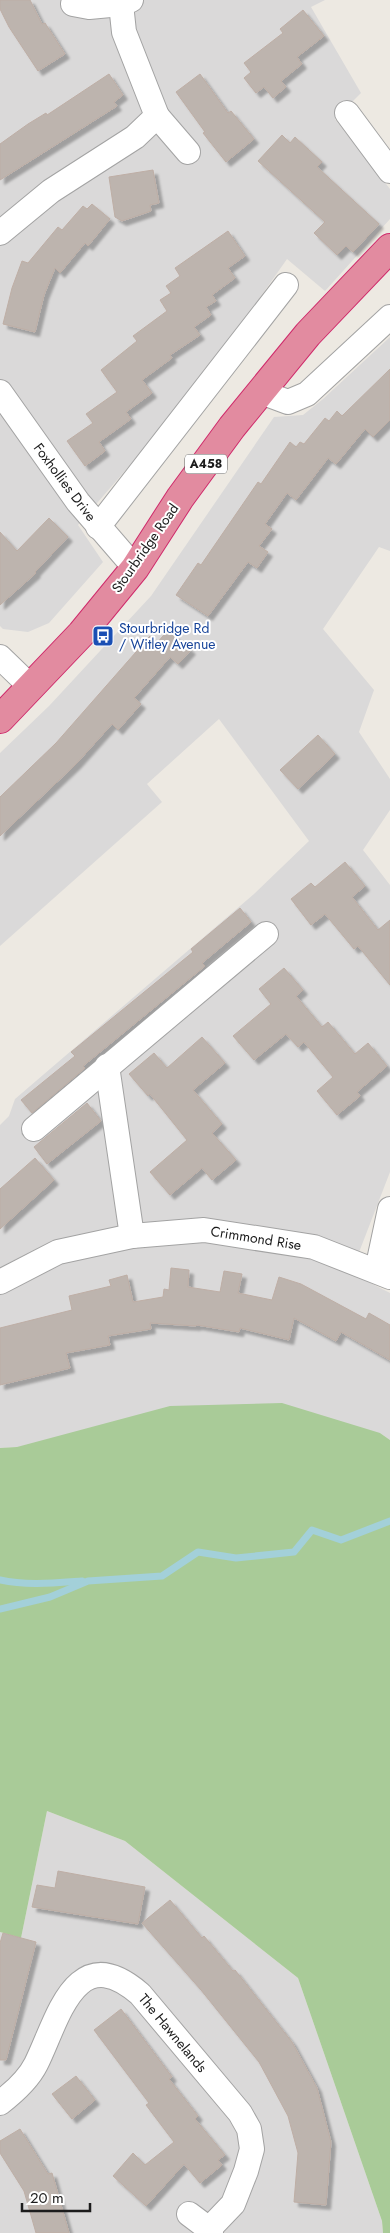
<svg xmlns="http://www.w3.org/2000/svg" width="390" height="2233" font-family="Jost,sans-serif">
<defs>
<filter id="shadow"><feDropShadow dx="4.5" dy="4.5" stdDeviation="1" flood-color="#0004"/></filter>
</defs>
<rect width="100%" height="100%" fill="#ede9e2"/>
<!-- residential -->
<g fill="#dad9d9">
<path d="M0 0H325L311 7 361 93 335 119 390 189V219L325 291 287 259 219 356 150 442 78 525 103 562 49 623 28 632 3 629 0 626Z"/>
<path d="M390 337V551L379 547 323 629 374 690 359 732 390 779V810L363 850 390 885V1172L351 1273 390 1293V1440L380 1433 0 1448V1125L9 1116 15 1099 254 894 309 841 219 719 147 784 162 802 0 946V753L49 706 151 596 274 417 303 415 323 399Z"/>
<path d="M47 1811 125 1841 298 1978 382 2221 383 2233H0V1932L21 1938Z"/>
</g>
<!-- forest -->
<path fill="#a9cb98" d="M282 1403 380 1433 390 1440V2233H383L382 2221 298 1978 125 1841 47 1811 21 1938 0 1932V1448L17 1447 170 1406Z"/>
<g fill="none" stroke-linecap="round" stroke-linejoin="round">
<!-- stream -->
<g stroke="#a3d0d9" stroke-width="7">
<path d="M0 1580C26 1586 55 1583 82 1581"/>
<path d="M0 1609 50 1597 88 1581 162 1576 198 1552 236 1558 294 1552 312 1530 341 1540 390 1521"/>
</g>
</g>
<!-- building -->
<g fill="#bdb4ae" stroke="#beaea5" filter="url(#shadow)">
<path d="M0 0H30L42 24 45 23 65 54 38 71 9 27 0 9Z"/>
<path d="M303 10 324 36 297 57 302 64 281 81 286 87 273 98 264 87 256 93 244 78 251 72 244 63 283 33 280 29Z"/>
<path d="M109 74 123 95 114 102 117 106 0 180V144L28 124 46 113 47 115Z"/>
<path d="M200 74 228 113 231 111 254 139 226 162 203 133 205 132 176 92Z"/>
<path d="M282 135 290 143 295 137 322 162 317 167 379 224 353 252 346 246 337 255 314 233 325 222 258 161Z"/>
<path d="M153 170 159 203 150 205 151 211 122 221 115 217 109 177Z"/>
<path d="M92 204 110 219 88 246 85 243 60 273 55 268 44 295 35 332 3 324 12 288 22 261 28 263 58 227 62 230 83 206 87 209Z"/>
<path d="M228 231 245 256 228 268 235 278 212 295 216 301 206 307 211 315 194 327 200 335 170 355 172 358 142 380 152 393 126 412 131 419 99 442 105 451 85 466 67 441 93 423 86 414 117 392 101 370 137 341 133 336 167 311 160 300 171 293 166 286 180 276 175 268Z"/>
<path d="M390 369V420L373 437 365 429 336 464 328 458 296 500 287 493 265 524 272 529 259 546 268 552 257 568 248 562 208 616 176 595 198 563 201 565 258 482 261 484 290 442 296 447 300 442 304 444 325 418 329 421 337 411 342 416Z"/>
<path d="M49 518 68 537 35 572 36 573 0 605V532L17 551Z"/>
<path d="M168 630 191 650 178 664 170 657 134 698 141 704 118 730 112 724 76 764 0 836V797L56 743 150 636 157 643Z"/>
<path d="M318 735 335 754 298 789 280 770Z"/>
<path d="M345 862 365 886 352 897 378 930 390 920V985L358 946 354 949 325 914 311 925 291 899 311 883 315 887Z"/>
<path d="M240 908 251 922 202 963 205 966 83 1066 85 1068 32 1113 21 1100 75 1056 71 1052 193 952 191 949Z"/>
<path d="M284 968 303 990 296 996 322 1027 328 1022 355 1054 368 1043 387 1066 357 1092 360 1096 337 1115 317 1091 333 1077 304 1042 298 1047 286 1034 254 1060 233 1036 271 1004 259 989Z"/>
<path d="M202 1037 225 1063 193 1090 222 1124 212 1133 236 1160 212 1180 202 1168 170 1195 150 1172 187 1140 150 1094 148 1096 129 1074 154 1053 167 1068Z"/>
<path d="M87 1103 101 1121 47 1164 34 1147Z"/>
<path d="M35 1158 54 1180 0 1229V1189Z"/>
<path d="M171 1268 189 1270 188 1287 220 1292 224 1271 242 1274 238 1293 272 1300 279 1277 301 1284 366 1319 369 1313 390 1325V1360L341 1332 336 1341 294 1318 289 1340 240 1328 239 1332 197 1325 196 1326 150 1323 151 1329 108 1336 110 1345 66 1353 70 1368 0 1385V1328L72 1310 69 1296 111 1286 109 1280 127 1275 133 1302 163 1297 164 1289 169 1290Z"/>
<path d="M58 1871 145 1887 138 1924 32 1907 37 1885 55 1888Z"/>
<path d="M170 1900 202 1938 204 1936 233 1971 235 1970 292 2042 317 2088 331 2142 326 2205 294 2202 298 2153 288 2116 259 2062 201 1990 142 1923Z"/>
<path d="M3 1933 36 1942 6 2060H0V1943Z"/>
<path d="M121 2009 172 2077 169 2079 198 2116 195 2119 225 2155 218 2160 222 2165 200 2183 184 2164 146 2206 113 2176 133 2153 145 2165 174 2142 146 2105 149 2103 94 2030Z"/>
<path d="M76 2076 95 2100 72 2119 52 2094Z"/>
<path d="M20 2129 48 2174 52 2173 69 2233H36L24 2191 0 2153V2141Z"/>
</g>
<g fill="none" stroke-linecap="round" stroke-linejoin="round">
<!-- minor casing -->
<g stroke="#a3a3a3" stroke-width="26">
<g id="minor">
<path d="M73 4 89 7 121 4"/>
<path d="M347 113 390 171"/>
<path d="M157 116 188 152"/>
<path d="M0 233 51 191 135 137 157 116 124 32 121 4 131 0"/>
<path d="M0 392 78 502 135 568"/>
<path d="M261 392 288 402 307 394 390 317"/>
<path d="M98 527 286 285"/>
<path d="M0 657 31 687"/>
<path d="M107 1066 132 1236"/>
<path d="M34 1129 266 934"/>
<path d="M377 1270 390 1209"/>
<path d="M0 1282 58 1252 132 1236 204 1230 314 1247 390 1277"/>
<path d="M0 2103C13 2093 28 2080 36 2064 58 2020 75 1938 140 1994L240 2113 249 2129 252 2149 246 2171 233 2204 209 2229"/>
<path d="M189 2214 209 2229 211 2233"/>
</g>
</g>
<!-- highway casing -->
<g stroke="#cf2a6b" stroke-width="30">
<path id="highway" d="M0 719 81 634 135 568 180 498 232 427 308 334 390 248"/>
</g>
<!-- minor -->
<use href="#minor" stroke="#fff" stroke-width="24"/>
<!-- highway -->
<use href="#highway" stroke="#e28ba0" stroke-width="28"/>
</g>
<!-- icons -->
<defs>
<g id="bus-square" transform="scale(1.125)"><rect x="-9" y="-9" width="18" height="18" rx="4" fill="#1a4fb4" stroke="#fff"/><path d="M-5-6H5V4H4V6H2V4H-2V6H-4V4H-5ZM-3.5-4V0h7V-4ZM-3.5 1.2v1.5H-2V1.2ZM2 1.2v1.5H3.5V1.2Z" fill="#fff"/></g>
</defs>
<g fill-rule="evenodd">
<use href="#bus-square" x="103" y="636"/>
</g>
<g text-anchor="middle" stroke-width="4" stroke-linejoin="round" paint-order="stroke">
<!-- shield labels -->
<rect fill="#fff" stroke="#606060" stroke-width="1" x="185" y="454.5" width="42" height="19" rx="4"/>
<g font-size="12" font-weight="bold" fill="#1c1c1c">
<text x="206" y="468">A458</text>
</g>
<!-- street labels -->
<g font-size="14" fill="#1c1c1c" stroke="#fff">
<text transform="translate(65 482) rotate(53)" y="5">Foxhollies Drive</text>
<text transform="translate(145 548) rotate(-55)" y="5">Stourbridge Road</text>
<text transform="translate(256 1238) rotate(9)" y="5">Crimmond Rise</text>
<text transform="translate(173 2033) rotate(50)" y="5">The Hawnelands</text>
</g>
<!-- transit labels -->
<g font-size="14" fill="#164399" stroke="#fff" text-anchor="start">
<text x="119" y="633">Stourbridge Rd<tspan x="119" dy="16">/ Witley Avenue</tspan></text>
</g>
</g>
<!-- scale -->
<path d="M22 2203v8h68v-8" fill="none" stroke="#1c1c1c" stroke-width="2.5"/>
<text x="30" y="2203" font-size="15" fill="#1c1c1c" stroke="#ffffff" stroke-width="4" paint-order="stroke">20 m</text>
</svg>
